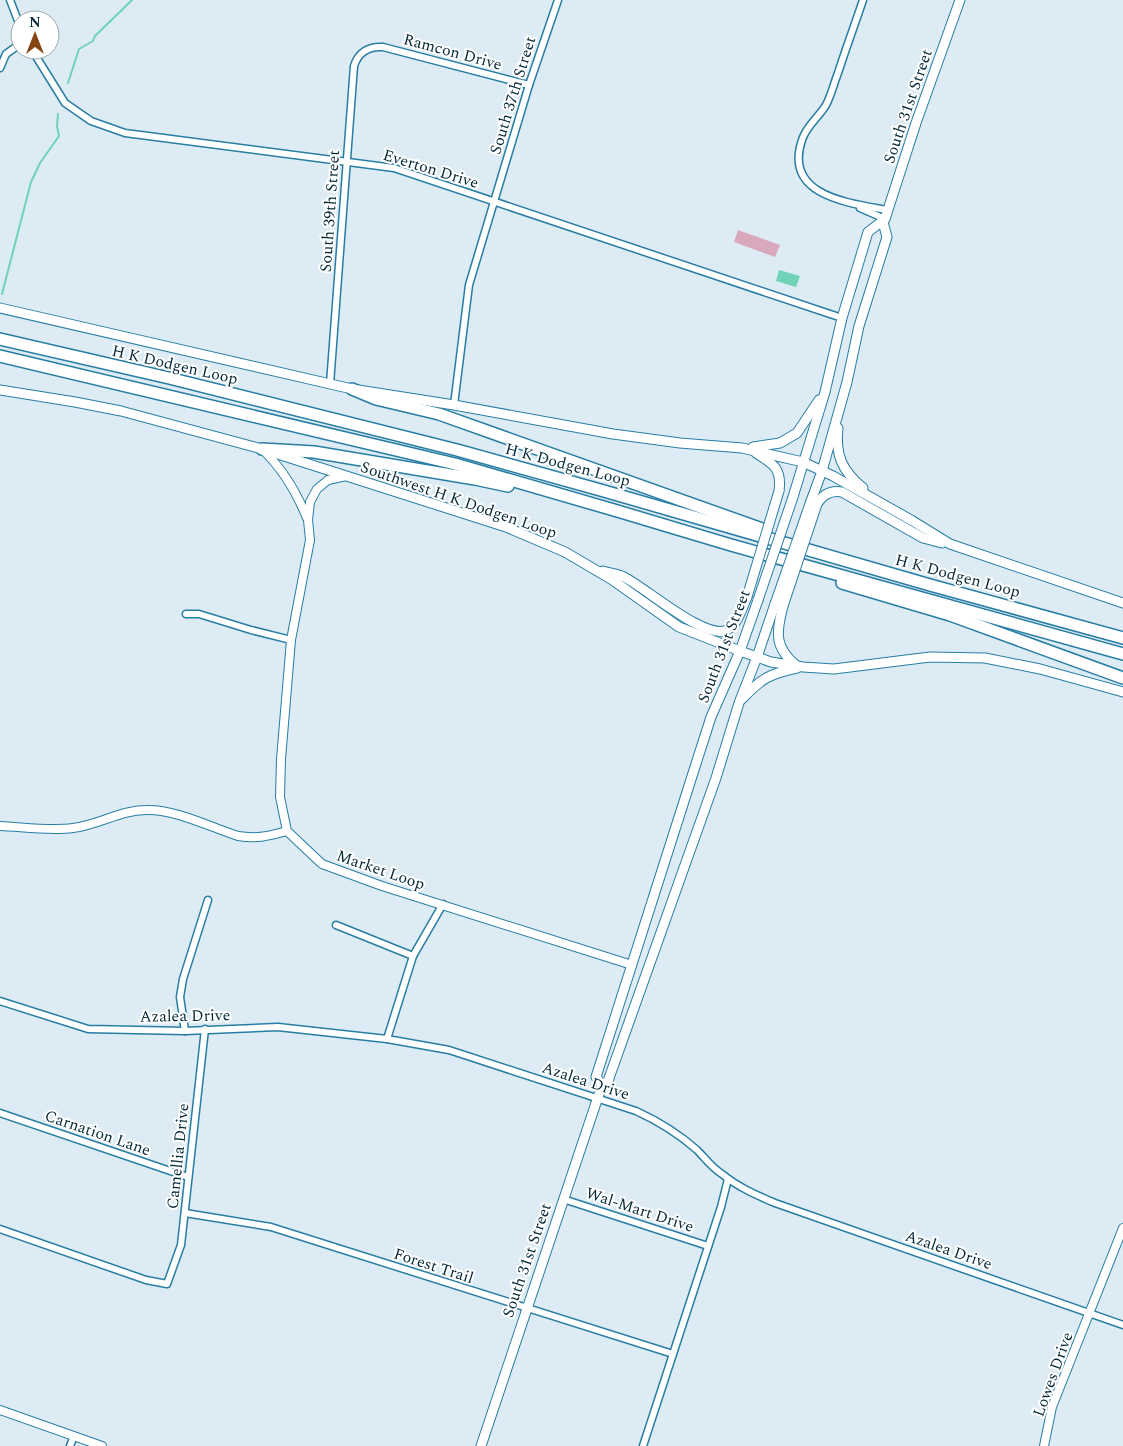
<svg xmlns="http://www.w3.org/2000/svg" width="1123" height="1446" font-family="Spectral,serif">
<rect width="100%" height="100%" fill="#ddecf4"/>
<!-- green -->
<path fill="#d9a8bc" d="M738 230 780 245 775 257 734 242Z"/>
<!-- water -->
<path fill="#70d3b7" d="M779 270 800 276 796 287 776 281Z"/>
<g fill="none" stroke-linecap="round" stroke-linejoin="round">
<!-- stream -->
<g stroke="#70d3b7" stroke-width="2">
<path d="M68 83 79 49 93 41 95 36 132 0"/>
<path d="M2 294 31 182 40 163 59 136 57 126 58 114"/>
</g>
<!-- minor casing -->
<g stroke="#277da4" stroke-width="9">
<g id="minor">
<path d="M10 0 20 26"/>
<path d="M863 0C855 24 846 48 838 73 834 83 831 96 826 105 819 117 806 126 802 140 783 196 849 203 887 210"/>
<path d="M32 50 65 103 91 121 125 133 394 168 842 318"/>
<path d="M0 68 6 54 20 44"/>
<path d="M860 208 885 219"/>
<path d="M330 384 354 66C358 53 368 46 383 47L529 85"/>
<path d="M454 405 469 285 529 85 558 0"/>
<path d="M186 614H199L251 630 291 640"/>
<path d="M336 925 413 956"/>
<path d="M0 1001 88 1029 185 1031 278 1027 387 1039 449 1050 636 1111C658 1121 679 1134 697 1150 705 1158 712 1168 722 1174 738 1187 756 1195 775 1203L1123 1325"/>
<path d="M185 1031 180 997 183 979 208 900"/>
<path d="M387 1039 413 956 443 904"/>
<path d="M0 1113 188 1177"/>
<path d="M563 1199 708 1246"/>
<path d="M185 1213 271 1227 673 1354"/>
<path d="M0 1229 146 1280 167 1284 181 1245 205 1029"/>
<path d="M70 1446 74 1436"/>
<path d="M643 1446 721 1207 728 1179"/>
</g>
</g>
<!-- tertiary casing -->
<g stroke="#277da4" stroke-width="10">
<g id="tertiary">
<path d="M262 449C283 469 296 491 307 518"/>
<path d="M346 476 328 480 317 489 310 502 308 520 310 540 291 640 281 759 280 797 287 831 322 864 382 886 632 965"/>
<path d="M0 826C23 827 50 831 73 828 98 825 121 810 146 810 175 809 210 827 238 836 257 839 269 836 287 831"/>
<path d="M0 1410 102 1446"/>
<path d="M1044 1446 1052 1407 1123 1228"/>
</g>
</g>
<!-- secondary casing -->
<g stroke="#277da4" stroke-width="11">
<g id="secondary">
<path d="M0 308 352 389 454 405 613 434 680 443 742 448 803 462 833 476 911 520 950 544 1123 603"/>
<path d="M0 390 75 402 121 411 262 449 506 527 565 552 611 579 679 627 740 651 771 662 803 667 834 669 930 657 985 658 1040 669 1123 692"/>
<path d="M838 428C835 455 842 471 863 488"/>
<path d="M753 447 780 443 797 433 819 400"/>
<path d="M756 453C774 464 782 469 779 491"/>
<path d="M793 497 825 392 842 318 868 232 885 219 916 123 960 0"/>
<path d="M811 501 822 471 847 382 859 326 887 237 883 222"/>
<path d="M817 504C823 494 831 490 842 492L923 538 942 543"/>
<path d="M603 571C609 573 617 574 622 576 644 586 705 641 727 630 738 624 742 608 747 597"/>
<path d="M783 606C776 632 774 648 797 666"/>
<path d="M742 699C762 678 769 674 797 668"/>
<path d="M602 1085 596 1077 694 770 711 717 740 651 758 600"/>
<path d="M481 1446 602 1085 608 1081 716 778 739 703 757 657 775 604"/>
</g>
</g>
<!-- motorway casing -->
<g stroke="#277da4" stroke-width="14">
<g id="motorway">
<path d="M0 339 169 378 457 450 604 491 930 585 1123 638"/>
<path d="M0 356 455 464 614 510 731 545 1123 654"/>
<path d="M352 389 376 399 439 414 762 529"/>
<path d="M262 449 314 452 475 479 508 486"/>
<path d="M842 583 950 615 1123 678"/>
</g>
</g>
<!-- minor -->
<use href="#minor" stroke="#fff" stroke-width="6"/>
<!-- tertiary -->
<use href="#tertiary" stroke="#fff" stroke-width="8"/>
<!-- secondary -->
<use href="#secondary" stroke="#fff" stroke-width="9"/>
<!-- motorway -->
<use href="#motorway" stroke="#fff" stroke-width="11"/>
<!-- secondary-bridge casing -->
<g stroke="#277da4" stroke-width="11" stroke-linecap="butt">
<g id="secondary-bridge">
<path d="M747 597 779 491"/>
<path d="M758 600 793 497"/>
<path d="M775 604 811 501"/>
<path d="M783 606 817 504"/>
</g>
</g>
<!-- secondary-bridge -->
<use href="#secondary-bridge" stroke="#fff" stroke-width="9"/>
</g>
<g text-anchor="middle" stroke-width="4" stroke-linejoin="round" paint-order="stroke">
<!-- street labels -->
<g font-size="16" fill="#05293a" stroke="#fff">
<text transform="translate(453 51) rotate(15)" y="6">Ramcon Drive</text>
<text transform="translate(512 95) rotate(-73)" y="6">South 37th Street</text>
<text transform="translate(907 106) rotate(-71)" y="6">South 31st Street</text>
<text transform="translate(431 168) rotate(17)" y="6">Everton Drive</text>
<text transform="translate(329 211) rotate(-86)" y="6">South 39th Street</text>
<text transform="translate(175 364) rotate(13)" y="6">H K Dodgen Loop</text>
<text transform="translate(568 464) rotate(15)" y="6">H K Dodgen Loop</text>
<text transform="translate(459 499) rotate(19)" y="6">Southwest H K Dodgen Loop</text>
<text transform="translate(958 575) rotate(15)" y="6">H K Dodgen Loop</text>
<text transform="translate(723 646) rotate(-69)" y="6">South 31st Street</text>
<text transform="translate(381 869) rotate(19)" y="6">Market Loop</text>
<text transform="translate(185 1015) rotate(-1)" y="6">Azalea Drive</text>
<text transform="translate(586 1080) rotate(18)" y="6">Azalea Drive</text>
<text transform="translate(98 1132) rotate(19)" y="6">Carnation Lane</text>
<text transform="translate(177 1156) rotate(-84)" y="6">Camellia Drive</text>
<text transform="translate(640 1209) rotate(18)" y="6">Wal-Mart Drive</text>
<text transform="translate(949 1249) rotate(19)" y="6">Azalea Drive</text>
<text transform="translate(526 1260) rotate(-71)" y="6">South 31st Street</text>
<text transform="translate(434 1265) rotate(18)" y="6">Forest Trail</text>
<text transform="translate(1052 1374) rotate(-70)" y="6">Lowes Drive</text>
</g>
</g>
<!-- north arrow -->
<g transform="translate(35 35)"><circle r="24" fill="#ffffff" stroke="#9ba9b0"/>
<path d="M0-4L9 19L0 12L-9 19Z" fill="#864412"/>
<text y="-8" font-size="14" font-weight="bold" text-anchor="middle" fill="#05293a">N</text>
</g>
</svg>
